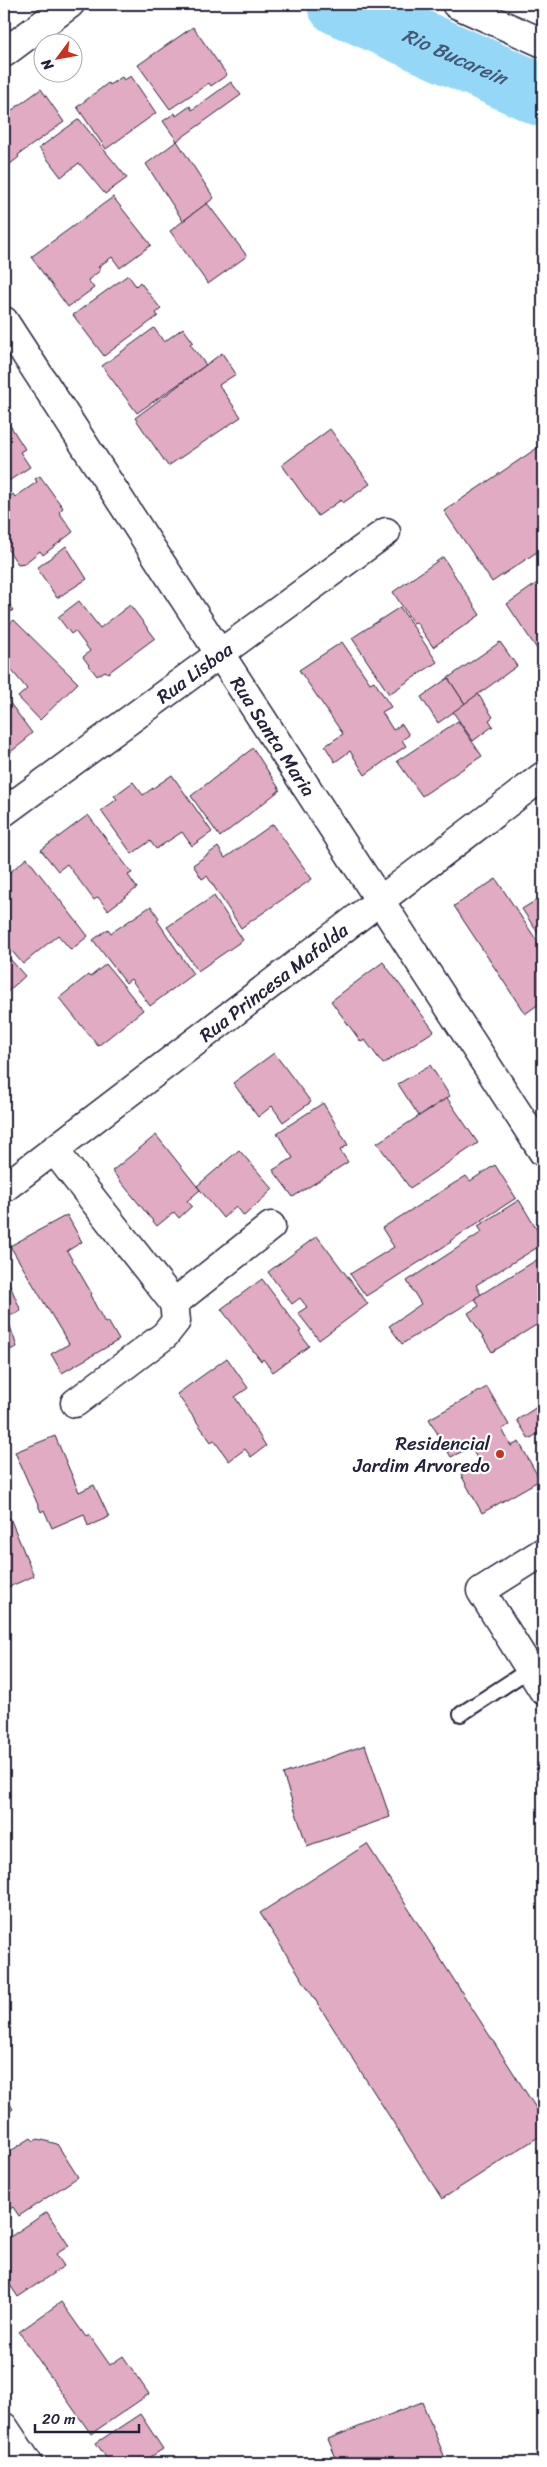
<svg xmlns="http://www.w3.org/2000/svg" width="547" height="2467" font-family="Sriracha,sans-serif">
<rect width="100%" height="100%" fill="#fff"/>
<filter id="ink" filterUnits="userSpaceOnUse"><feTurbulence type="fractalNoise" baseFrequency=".02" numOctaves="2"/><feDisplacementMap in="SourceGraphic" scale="10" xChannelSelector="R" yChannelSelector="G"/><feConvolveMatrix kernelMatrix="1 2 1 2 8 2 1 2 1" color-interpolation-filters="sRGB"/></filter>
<g filter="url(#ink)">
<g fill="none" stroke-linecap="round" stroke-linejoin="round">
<!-- river -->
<path stroke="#94d7f6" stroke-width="62" id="s1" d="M338 4 543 96"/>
</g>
<!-- building -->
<g fill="#e1abc3" stroke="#22223b">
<path d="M193 27 227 75 211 86 209 83 170 109 138 65Z"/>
<path d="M131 76 156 113 106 149 77 107 108 83 109 85 122 77 124 80Z"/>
<path d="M231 82 241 95 177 141 163 121 175 113 176 116 190 106 192 110Z"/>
<path d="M41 89 64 122 18 155 19 157 4 169V116Z"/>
<path d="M79 119 127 178 105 194 79 163 61 177 39 148Z"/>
<path d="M177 141 214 198 183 221 146 164Z"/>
<path d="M113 197 151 245 120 268 112 257 98 267 101 270 88 280 94 288 68 307 31 257Z"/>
<path d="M207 203 247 256 208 284 170 231Z"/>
<path d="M128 275 136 286 140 282 161 309 156 313 158 316 104 356 73 315Z"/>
<path d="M154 328 164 342 183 328 193 342 190 344 206 365 137 413 102 366Z"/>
<path d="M222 353 236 374 219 385 241 417 168 466 135 418Z"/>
<path d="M4 416 25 449 20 452 30 467 4 484Z"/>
<path d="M330 429 370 484 343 503 341 500 318 516 282 465Z"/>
<path d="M543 444V548L492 582 444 511Z"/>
<path d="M40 476 63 508 59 512 73 532 43 555 40 551 25 563 18 564 6 547 4 548V500L13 494 15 497 37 482 35 479Z"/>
<path d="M66 546 87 579 57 598 37 568Z"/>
<path d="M443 557 480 615 433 647 416 622 413 623 393 592Z"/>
<path d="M543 579V658L507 604Z"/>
<path d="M4 591 9 598 6 600 13 610 4 617Z"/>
<path d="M79 601 100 628 130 605 155 638 108 673 105 671 97 676 83 657 90 651 75 631 71 634 58 617Z"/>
<path d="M400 607 437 662 389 694 352 638Z"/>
<path d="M14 620 78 683 40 720 18 697 27 689 4 661V622L7 626Z"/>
<path d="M342 642 370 683 374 681 391 707 382 712 393 730 402 724 409 735 402 740 406 746 365 775 350 751 335 762 325 746 343 734 299 670Z"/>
<path d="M500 642 517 666 465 704 448 678Z"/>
<path d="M448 678 465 704 438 723 421 697Z"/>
<path d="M478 694 493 717 489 720 493 726 473 741 453 712Z"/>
<path d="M4 695 32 733 25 739 26 740 4 757Z"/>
<path d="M458 721 482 756 422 796 397 761Z"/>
<path d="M253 748 280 790 220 837 191 796Z"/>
<path d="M172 775 212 832 192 846 182 832 156 849 150 841 132 854 101 811 117 799 114 796 133 782 143 795Z"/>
<path d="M88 815 132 873 128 875 137 888 108 910 98 897 94 900 67 864 58 871 41 850Z"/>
<path d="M273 824 312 879 241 928 207 876 202 879 193 865 218 847 225 858Z"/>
<path d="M27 858 88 936 71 950 58 935 23 964 4 942V877Z"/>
<path d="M496 879 543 950V1001L525 1014 454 906Z"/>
<path d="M214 896 243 940 198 971 167 927Z"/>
<path d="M543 896V941L522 909Z"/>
<path d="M151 906 159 918 157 920 193 974 150 1006 131 979 126 983 93 940 108 929 111 933Z"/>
<path d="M4 952 25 976 4 995Z"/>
<path d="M383 962 434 1031 383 1064 365 1040 361 1042 331 1001Z"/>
<path d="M106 964 143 1010 98 1046 59 998 88 975 90 977Z"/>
<path d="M274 1053 311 1102 283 1122 272 1106 258 1117 233 1083Z"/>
<path d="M430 1065 450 1096 419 1116 398 1084Z"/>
<path d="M447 1098 478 1143 410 1188 377 1143Z"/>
<path d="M323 1103 348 1145 340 1150 348 1162 293 1197 273 1170 293 1158 277 1133Z"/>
<path d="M156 1135 200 1190 187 1201 192 1206 179 1218 174 1212 157 1226 112 1171Z"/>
<path d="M239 1150 273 1189 244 1216 236 1206 223 1218 197 1186Z"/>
<path d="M495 1165 516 1198 450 1241 451 1242 366 1296 350 1274 394 1247 382 1228 466 1176 470 1181Z"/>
<path d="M519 1200 543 1240V1244L476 1285 481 1295 402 1344 389 1326 421 1304 407 1281 482 1232 478 1226Z"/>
<path d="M67 1215 82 1242 67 1251 92 1294 90 1295 105 1323 108 1321 119 1340 62 1373 51 1354 69 1344 10 1246Z"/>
<path d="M317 1236 368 1304 319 1340 298 1313 307 1307 300 1298 292 1304 268 1272Z"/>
<path d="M543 1256V1321L492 1352 468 1313 479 1306 475 1298Z"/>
<path d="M4 1271 21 1311 7 1317 17 1347 4 1352Z"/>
<path d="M262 1279 301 1331 299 1332 309 1346 273 1372 263 1359 261 1361 221 1309Z"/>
<path d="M227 1358 248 1388 235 1397 266 1446 251 1457 245 1449 229 1461 214 1440 211 1442 177 1394Z"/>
<path d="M487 1387 509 1425 502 1429 511 1446 519 1442 540 1480 482 1513 461 1475 480 1464 471 1447 451 1457 429 1419Z"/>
<path d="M543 1403V1440L539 1433 529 1439 517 1420Z"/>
<path d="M55 1436 79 1492 94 1485 109 1517 88 1526 84 1514 52 1528 44 1510 41 1512 15 1452Z"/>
<path d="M10 1518 34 1576 4 1589V1521Z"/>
<path d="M365 1745 390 1817 307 1846 283 1774Z"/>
<path d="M367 1844 543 2119V2134L442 2199 260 1913Z"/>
<path d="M4 2095 13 2109 4 2115Z"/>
<path d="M31 2138 34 2141 38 2139 57 2144 78 2177 19 2216 13 2207 4 2213V2161L9 2158V2152Z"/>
<path d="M47 2212 69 2246 56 2254 64 2266 18 2297 4 2276V2241Z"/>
<path d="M61 2302 86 2337 89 2335 110 2365 123 2356 149 2394 91 2434 19 2332Z"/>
<path d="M422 2402 447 2463H338L328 2439Z"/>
<path d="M140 2414 163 2449 141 2463H110L96 2443Z"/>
</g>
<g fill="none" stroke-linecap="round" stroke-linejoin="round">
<!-- service casing -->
<g stroke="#22223b" stroke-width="18">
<path id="service" d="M461 1714 530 1669"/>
</g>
<!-- minor casing -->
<g stroke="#22223b" stroke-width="31">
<g id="minor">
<path d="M456 4 543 43"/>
<path d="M4 53 70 4"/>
<path id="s2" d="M4 321 543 1152"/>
<path id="s3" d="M4 812 386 532"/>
<path d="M54 1150 174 1303"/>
<path id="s4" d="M4 1188 543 776"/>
<path d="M75 1403 165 1335 176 1321 174 1303 271 1226"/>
<path d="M543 1552 481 1591 543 1690"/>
</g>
</g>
<!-- tertiary casing -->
<g stroke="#22223b" stroke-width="31">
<path id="tertiary" d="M4 2427 28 2463"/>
</g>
<!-- service -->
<use href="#service" stroke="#fff" stroke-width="14"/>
<!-- minor -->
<use href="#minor" stroke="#fff" stroke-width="28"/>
<!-- tertiary -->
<use href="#tertiary" stroke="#fff" stroke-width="28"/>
</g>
</g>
<!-- markers -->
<circle fill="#c8321e" stroke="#fff" stroke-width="2" cx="500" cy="1454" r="5"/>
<g text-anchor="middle" stroke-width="4.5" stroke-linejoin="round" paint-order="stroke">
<!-- street labels -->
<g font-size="19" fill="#22223b" stroke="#fff">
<text dy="7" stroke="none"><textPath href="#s3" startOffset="236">Rua Lisboa</textPath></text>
<text dy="7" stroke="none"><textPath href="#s2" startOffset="495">Rua Santa Maria</textPath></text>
<text dy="7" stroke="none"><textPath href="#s4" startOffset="339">Rua Princesa Mafalda</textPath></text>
</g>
<!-- poi labels -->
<g font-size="19" fill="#22223b" stroke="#fff" text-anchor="end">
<text x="490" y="1450">Residencial<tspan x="490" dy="22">Jardim Arvoredo</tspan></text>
</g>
<!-- water labels -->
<g font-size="20" font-style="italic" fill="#445873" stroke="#fff">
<text dy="7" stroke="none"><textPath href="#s1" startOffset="128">Rio Bucarein</textPath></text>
</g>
</g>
<!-- margin -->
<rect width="547" height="2467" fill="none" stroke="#fff" stroke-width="20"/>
<rect x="10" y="10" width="527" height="2447" fill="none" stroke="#22223b" stroke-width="2" filter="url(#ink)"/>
<!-- north arrow -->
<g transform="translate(58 58) rotate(238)"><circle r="24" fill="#ffffff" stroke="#a7a7b1"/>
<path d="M0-4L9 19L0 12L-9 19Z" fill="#c8321e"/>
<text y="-8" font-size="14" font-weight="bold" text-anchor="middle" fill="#22223b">N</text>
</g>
<!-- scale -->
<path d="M35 2424v8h104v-8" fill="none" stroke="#22223b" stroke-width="2.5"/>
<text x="42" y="2424" font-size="15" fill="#22223b" stroke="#ffffff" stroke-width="4" paint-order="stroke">20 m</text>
</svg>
